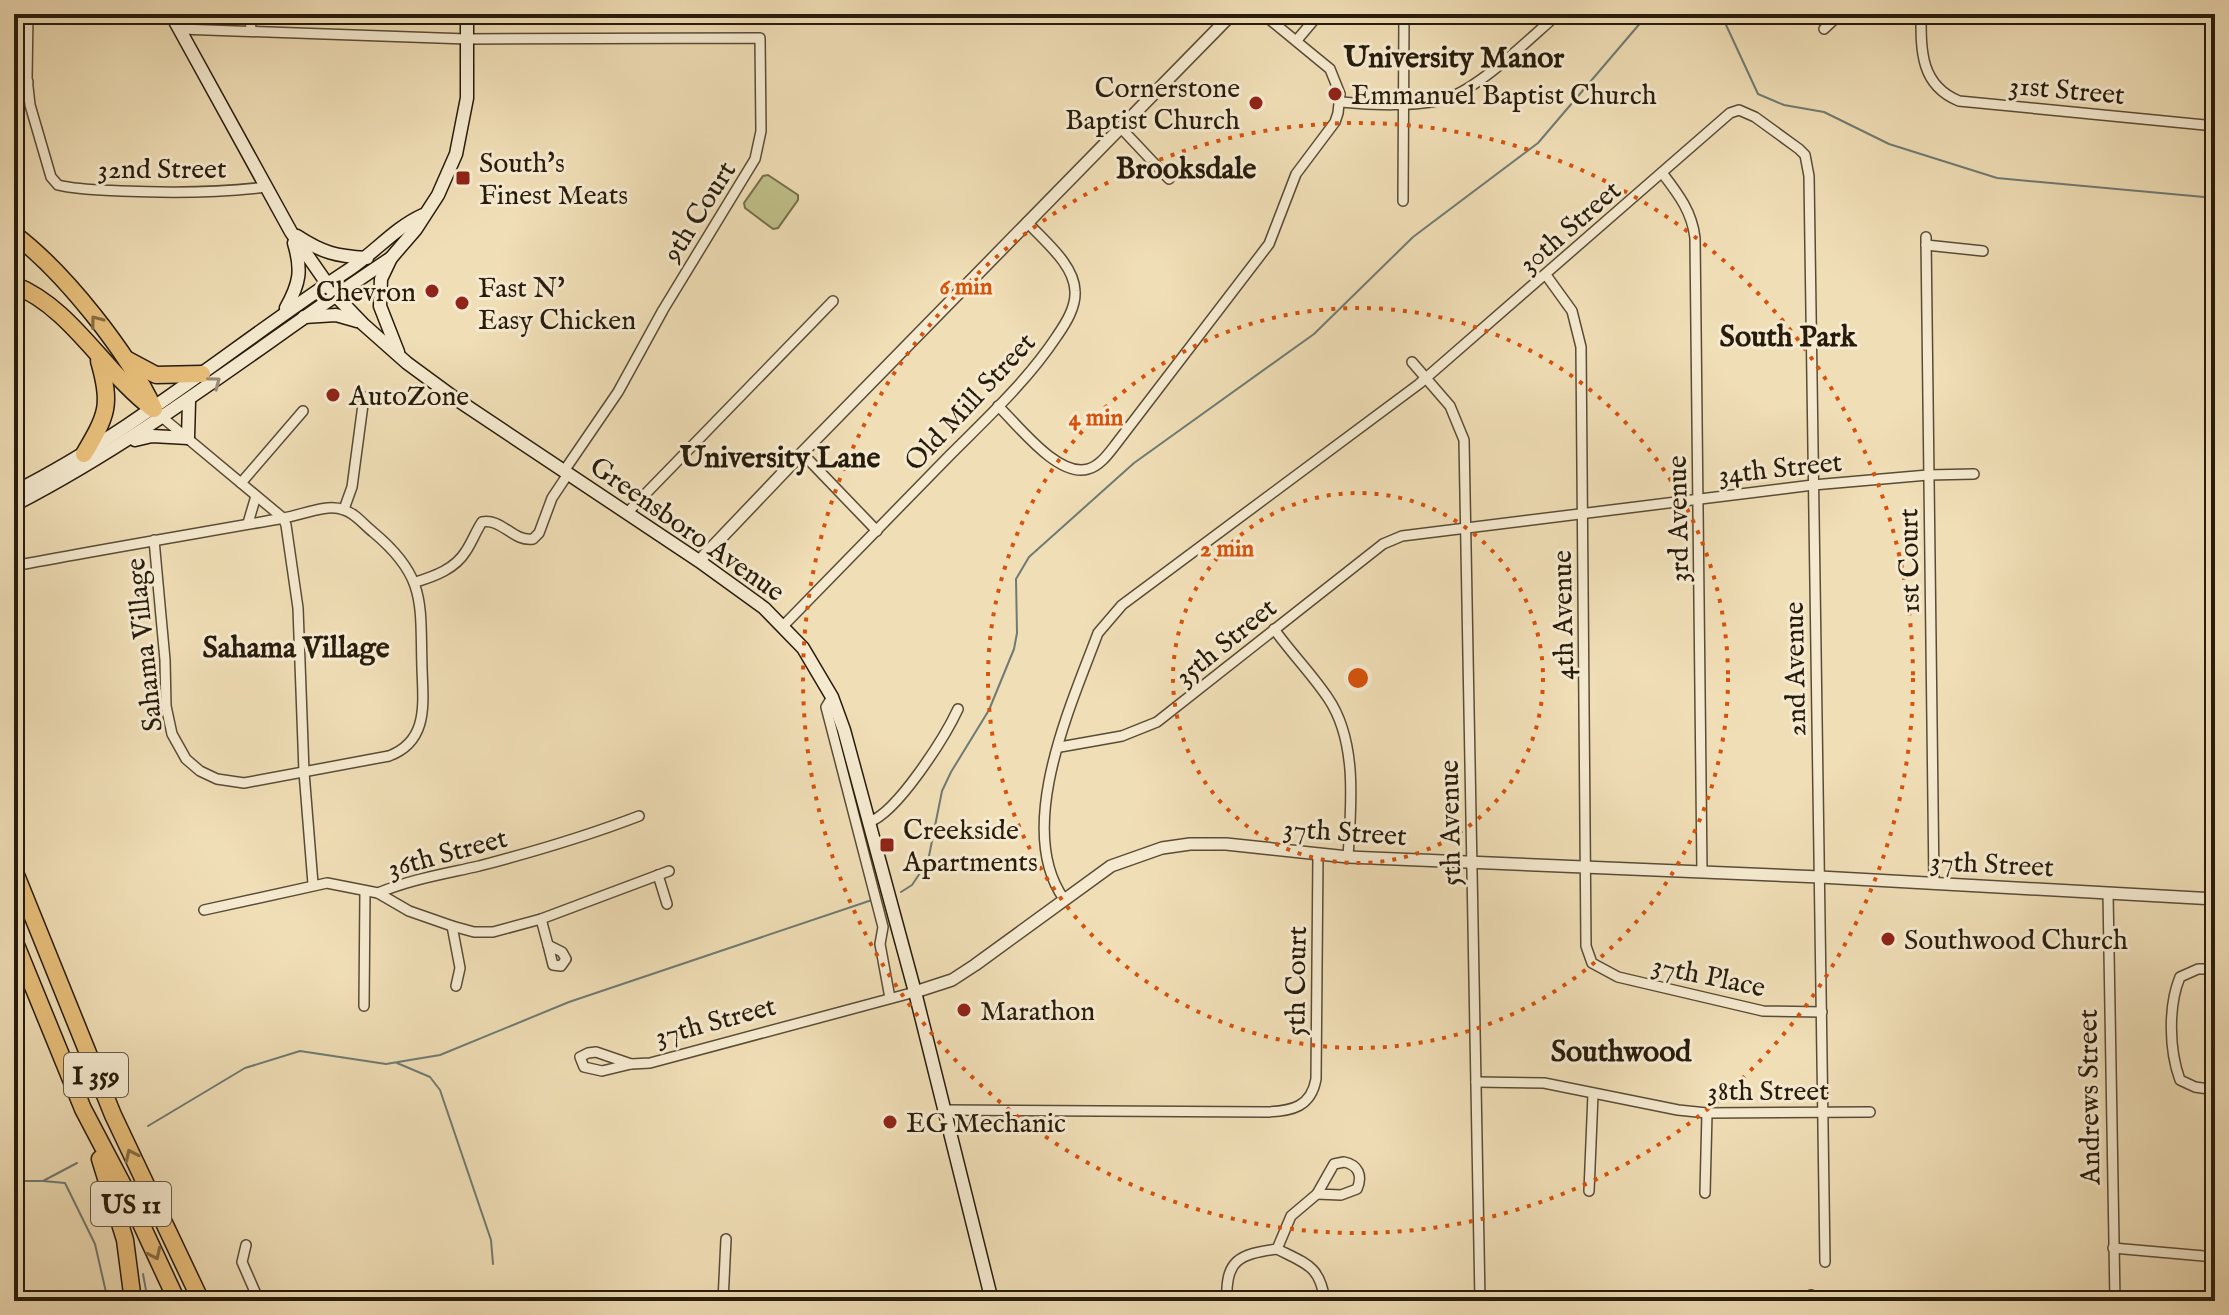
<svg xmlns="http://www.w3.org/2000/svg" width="2229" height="1315" font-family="'IM FELL English',serif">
<rect width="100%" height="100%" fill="#f0deb6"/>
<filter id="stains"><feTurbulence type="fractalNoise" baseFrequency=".0025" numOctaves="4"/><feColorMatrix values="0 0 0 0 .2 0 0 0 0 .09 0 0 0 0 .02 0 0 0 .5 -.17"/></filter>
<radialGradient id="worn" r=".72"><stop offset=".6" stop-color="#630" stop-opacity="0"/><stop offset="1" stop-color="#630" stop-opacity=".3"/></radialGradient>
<!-- green -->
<path fill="#c0c089" stroke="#746e4a" stroke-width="2" d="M768 175 798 195V200L778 228 773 229 745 208 744 203 763 176Z"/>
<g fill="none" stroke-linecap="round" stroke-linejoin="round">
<!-- stream -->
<g stroke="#6e7b73" stroke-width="2">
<path d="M1721 14 1758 94 1784 105 1824 112 1889 144 1997 178 2215 198"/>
<path d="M901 892 912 885 928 861 942 791 951 772 989 710 1014 649 1017 633 1016 579 1029 557 1134 463 1314 334 1413 237 1538 143 1648 14"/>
<path d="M397 1063 430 1077 440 1090 491 1240 493 1264"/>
<path d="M148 1126 245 1068 300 1051 386 1064 440 1055 569 1002 872 900"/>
<path d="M14 1181H43L77 1163"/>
<path d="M43 1181 65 1183 95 1244 108 1301"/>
<path d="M143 1274 148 1301"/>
</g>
<!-- minor casing -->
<g stroke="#594c36" stroke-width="12">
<g id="minor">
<path d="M28 14 27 78 30 105 51 177 58 185C78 190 100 190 121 191 169 193 218 193 266 187"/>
<path d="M250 14 251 31"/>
<path d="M395 14H402"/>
<path d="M1921 14C1921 50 1920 85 1959 101L2215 126"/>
<path d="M180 29 467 39 760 38 761 131 755 159 663 310 618 392 564 471"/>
<path d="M1824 29 1840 14"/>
<path d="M1297 40 1319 14"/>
<path d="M14 82H28"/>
<path d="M1341 102C1370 105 1417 107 1445 99 1479 89 1530 38 1558 14"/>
<path d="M1120 127 1169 179"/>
<path d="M1663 174C1679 195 1692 212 1695 238L1702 872"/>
<path d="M1403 201 1404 14"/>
<path d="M1926 237 1934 884"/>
<path d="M1926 245 1983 251"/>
<path d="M1546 275 1572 311 1581 347 1586 946 1592 963 1618 977 1763 1011 1822 1012"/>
<path d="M1412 362 1450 406 1464 440 1480 1301"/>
<path d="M998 406C1018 425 1058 478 1088 469 1100 466 1109 453 1116 444L1269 244 1296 174 1335 122 1338 113 1340 94 1330 69 1263 14"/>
<path d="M163 418 283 518 286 525 298 608 304 772 313 884"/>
<path d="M802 453 877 531"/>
<path d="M241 483 303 411"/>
<path d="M344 509 352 487 364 397"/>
<path d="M627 513 833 301"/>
<path d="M248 523 256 496"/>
<path d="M14 566C104 549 194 534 284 518 302 515 327 503 344 510 355 513 364 525 373 532 427 577 420 603 422 668 423 703 429 741 389 756L244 783 217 779 200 771 186 759 172 734 166 706 165 660 154 540"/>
<path d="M416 582C435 576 455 569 466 551 472 542 476 531 482 522 502 518 513 542 533 539L539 533 552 498 568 474"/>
<path d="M784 625C840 568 895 511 951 454 988 417 1028 380 1057 336 1066 323 1076 307 1075 291 1074 264 1044 241 1027 222"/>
<path d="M1274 629C1291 653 1312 674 1328 698 1358 742 1351 807 1348 857"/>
<path d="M832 697 826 707 883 927 880 944 890 998"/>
<path d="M1060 747 1122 736 1157 722 1383 544 1402 536 1813 485 1928 475 1974 474"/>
<path d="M869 822C897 813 945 737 958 709"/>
<path d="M658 875 667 904"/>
<path d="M378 893C412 879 444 874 479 866 533 852 587 836 639 816"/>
<path d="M2108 893 2115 1301"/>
<path d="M1064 899C1014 829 1071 705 1098 633L1122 605 1419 384 1730 113 1739 110 1755 117 1799 149 1805 155 1809 176 1825 1262"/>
<path d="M204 910 327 883 378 893 409 911 452 926 474 932H493L541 919 669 871"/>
<path d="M541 919 548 945"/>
<path d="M452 926 460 968 456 986"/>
<path d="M548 945 562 952 566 959 561 966 553 965Z"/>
<path d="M2215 969H2198L2180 977C2168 1006 2169 1050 2180 1080L2195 1087 2215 1090"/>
<path d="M364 1006 365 891"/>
<path d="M596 1052 631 1064 602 1071 584 1067 580 1057 588 1053Z"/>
<path d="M631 1064 650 1063 915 992"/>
<path d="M1476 1082 1544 1083 1678 1110 1707 1113 1870 1112"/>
<path d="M944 1110 1267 1112C1292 1111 1311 1107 1316 1079L1318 855"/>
<path d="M1344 1162C1358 1165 1363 1175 1357 1189L1341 1195 1317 1194 1334 1164Z"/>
<path d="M1589 1191 1593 1094"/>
<path d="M1705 1193 1707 1113"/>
<path d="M246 1245 242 1262 259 1301"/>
<path d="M2113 1248 2215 1257"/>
<path d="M1277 1249C1307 1264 1320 1266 1325 1301"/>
<path d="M723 1301 726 1239"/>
<path d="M1227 1301C1225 1260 1239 1254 1277 1249L1291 1216 1317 1194"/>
<path d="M1804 1301 1811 1295"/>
</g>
</g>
<!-- tertiary casing -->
<g stroke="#594c36" stroke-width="14">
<g id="tertiary">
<path d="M66 14H69"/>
<path d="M699 561 802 453 1232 14"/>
<path d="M915 992 952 980 975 965 1111 866 1162 848 1190 844H1226L1348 857 1820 877 2215 899"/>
</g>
</g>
<!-- secondary casing -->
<g stroke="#271c0c" stroke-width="15">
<g id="secondary">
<path d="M171 14 291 232 335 295 363 324 407 363 456 399 699 561 764 608 803 648 832 697 844 730 915 992 992 1301"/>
<path d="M297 236C323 253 336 256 367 258"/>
<path d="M286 308C300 283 302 270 294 243"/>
<path d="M304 317 336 315 357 321"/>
<path d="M398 352 380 306 381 279 391 258 416 229 438 195 456 154 467 98V14"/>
<path d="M135 440 152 436 188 438 189 401"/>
<path d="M14 492C135 431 237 343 350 269 375 252 396 227 423 215"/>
<path d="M14 505C150 435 264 342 391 258"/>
</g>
</g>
<!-- motorway casing -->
<g stroke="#271c0c" stroke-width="19">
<g id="motorway">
<path d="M14 234C64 272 128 352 154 409"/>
<path d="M14 285C71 307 104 372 152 408"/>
<path d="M128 360 156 375 202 374"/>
<path d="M84 454C107 415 112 405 99 361"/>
<path d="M14 870 113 1115 201 1301"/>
<path d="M14 940 83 1109 124 1187 177 1301"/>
<path d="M100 1159 125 1240 133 1301"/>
</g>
</g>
<!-- minor -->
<use href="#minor" stroke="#f5ead0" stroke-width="9"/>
<!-- tertiary -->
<use href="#tertiary" stroke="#f5ead0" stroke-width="11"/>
<!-- secondary -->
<use href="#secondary" stroke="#f5ead0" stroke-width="12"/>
<!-- motorway -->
<use href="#motorway" stroke="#e8bf7b" stroke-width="16"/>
</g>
<!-- one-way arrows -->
<defs><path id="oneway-chevron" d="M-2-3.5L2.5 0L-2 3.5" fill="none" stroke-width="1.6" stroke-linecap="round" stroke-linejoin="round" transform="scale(2)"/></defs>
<g stroke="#886e44">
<use href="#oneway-chevron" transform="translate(96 321) rotate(-127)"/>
<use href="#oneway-chevron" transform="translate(131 1155) rotate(-115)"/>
<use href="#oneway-chevron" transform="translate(155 1254) rotate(65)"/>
</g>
<use stroke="#988d78" href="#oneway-chevron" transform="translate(215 382) rotate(-37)"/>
<!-- distance rings -->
<g fill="none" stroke="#d5530c" stroke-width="4" stroke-dasharray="4 8">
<circle cx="1358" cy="678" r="185"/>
<circle cx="1358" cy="678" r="370"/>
<circle cx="1358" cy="678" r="555"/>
</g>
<!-- markers -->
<g fill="#8f2418" stroke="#f5ead0" stroke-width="3">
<circle cx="1335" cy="94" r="8"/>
<circle cx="1256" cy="103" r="8"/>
<rect x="455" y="170" width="16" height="16" rx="4"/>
<circle cx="432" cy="291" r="8"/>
<circle cx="462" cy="303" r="8"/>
<circle cx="333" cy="395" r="8"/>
<rect x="879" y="837" width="16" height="16" rx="4"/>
<circle cx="1888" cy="939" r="8"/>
<circle cx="964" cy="1010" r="8"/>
<circle cx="890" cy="1122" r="8"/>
</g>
<g text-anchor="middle" stroke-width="6" stroke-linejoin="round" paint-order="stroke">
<!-- shield labels -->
<g fill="#f5ead0" stroke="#655a47" stroke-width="2">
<rect x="64" y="1053" width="64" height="44" rx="6"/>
<rect x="91" y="1182" width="80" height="44" rx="6"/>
</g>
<g font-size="26" font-weight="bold" fill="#271c0c">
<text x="96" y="1084">I 359</text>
<text x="131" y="1213">US 11</text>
</g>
<!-- poi labels -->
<g font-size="28" fill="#271c0c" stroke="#f5ead0" text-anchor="start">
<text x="1240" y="97" text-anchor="end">Cornerstone<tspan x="1240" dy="32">Baptist Church</tspan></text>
<text x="1351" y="104">Emmanuel Baptist Church</text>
<text x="479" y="172">South's<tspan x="479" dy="32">Finest Meats</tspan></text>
<text x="478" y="297">Fast N'<tspan x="478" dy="32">Easy Chicken</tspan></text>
<text x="416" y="301" text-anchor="end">Chevron</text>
<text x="349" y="405">AutoZone</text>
<text x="903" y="839">Creekside<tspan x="903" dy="32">Apartments</tspan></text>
<text x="1904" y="949">Southwood Church</text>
<text x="980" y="1020">Marathon</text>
<text x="906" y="1132">EG Mechanic</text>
</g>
<!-- street labels -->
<g font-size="28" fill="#271c0c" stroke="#f5ead0">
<text transform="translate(2067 89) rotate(5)" y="10">31st Street</text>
<text x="162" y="178">32nd Street</text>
<text transform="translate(698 211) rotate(-58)" y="10">9th Court</text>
<text transform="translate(1569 226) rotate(-41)" y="10">30th Street</text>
<text transform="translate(969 401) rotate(-47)" y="10">Old Mill Street</text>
<text transform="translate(1780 467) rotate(-6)" y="10">34th Street</text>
<text transform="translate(1677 519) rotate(-91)" y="10">3rd Avenue</text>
<text transform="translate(688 528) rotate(35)" y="10">Greensboro Avenue</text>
<text transform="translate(1908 561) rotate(-91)" y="10">1st Court</text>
<text transform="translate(1562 615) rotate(-91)" y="10">4th Avenue</text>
<text transform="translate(1225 641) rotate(-39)" y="10">35th Street</text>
<text transform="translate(143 645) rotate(-96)" y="10">Sahama Village</text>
<text transform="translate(1794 669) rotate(-91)" y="10">2nd Avenue</text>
<text transform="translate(1449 823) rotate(-91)" y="10">5th Avenue</text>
<text transform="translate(1345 831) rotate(4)" y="10">37th Street</text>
<text transform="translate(447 852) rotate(-15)" y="10">36th Street</text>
<text transform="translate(1992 863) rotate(3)" y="10">37th Street</text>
<text transform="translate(1709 975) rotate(12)" y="10">37th Place</text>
<text transform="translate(1295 981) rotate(-89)" y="10">5th Court</text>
<text transform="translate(715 1020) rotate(-15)" y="10">37th Street</text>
<text x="1768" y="1100">38th Street</text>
<text transform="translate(2088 1097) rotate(-91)" y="10">Andrews Street</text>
</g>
<!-- neighbourhood labels -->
<g font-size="30" font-weight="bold" fill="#271c0c" stroke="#f5ead0">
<text x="1454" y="67">University Manor</text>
<text x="1186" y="178">Brooksdale</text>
<text x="1788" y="346">South Park</text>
<text x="780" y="467">University Lane</text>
<text x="296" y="657">Sahama Village</text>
<text x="1621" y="1061">Southwood</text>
</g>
</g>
<circle cx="1358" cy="678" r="12" fill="#d5530c" stroke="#f5ead0" stroke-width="4"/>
<g font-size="24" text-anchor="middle" font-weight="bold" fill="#d5530c" stroke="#f5ead0" stroke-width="6" stroke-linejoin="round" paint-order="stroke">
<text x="966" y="294">6 min</text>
<text x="1096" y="425">4 min</text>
<text x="1227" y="556">2 min</text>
</g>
<!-- margin -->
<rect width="2229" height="1315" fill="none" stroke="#f0deb6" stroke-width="48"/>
<rect x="16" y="16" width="2197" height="1283" fill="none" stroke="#271c0c" stroke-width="4"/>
<rect x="24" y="24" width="2181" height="1267" fill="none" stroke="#271c0c" stroke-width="2"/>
<rect width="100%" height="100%" filter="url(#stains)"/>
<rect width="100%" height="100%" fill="url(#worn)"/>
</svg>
